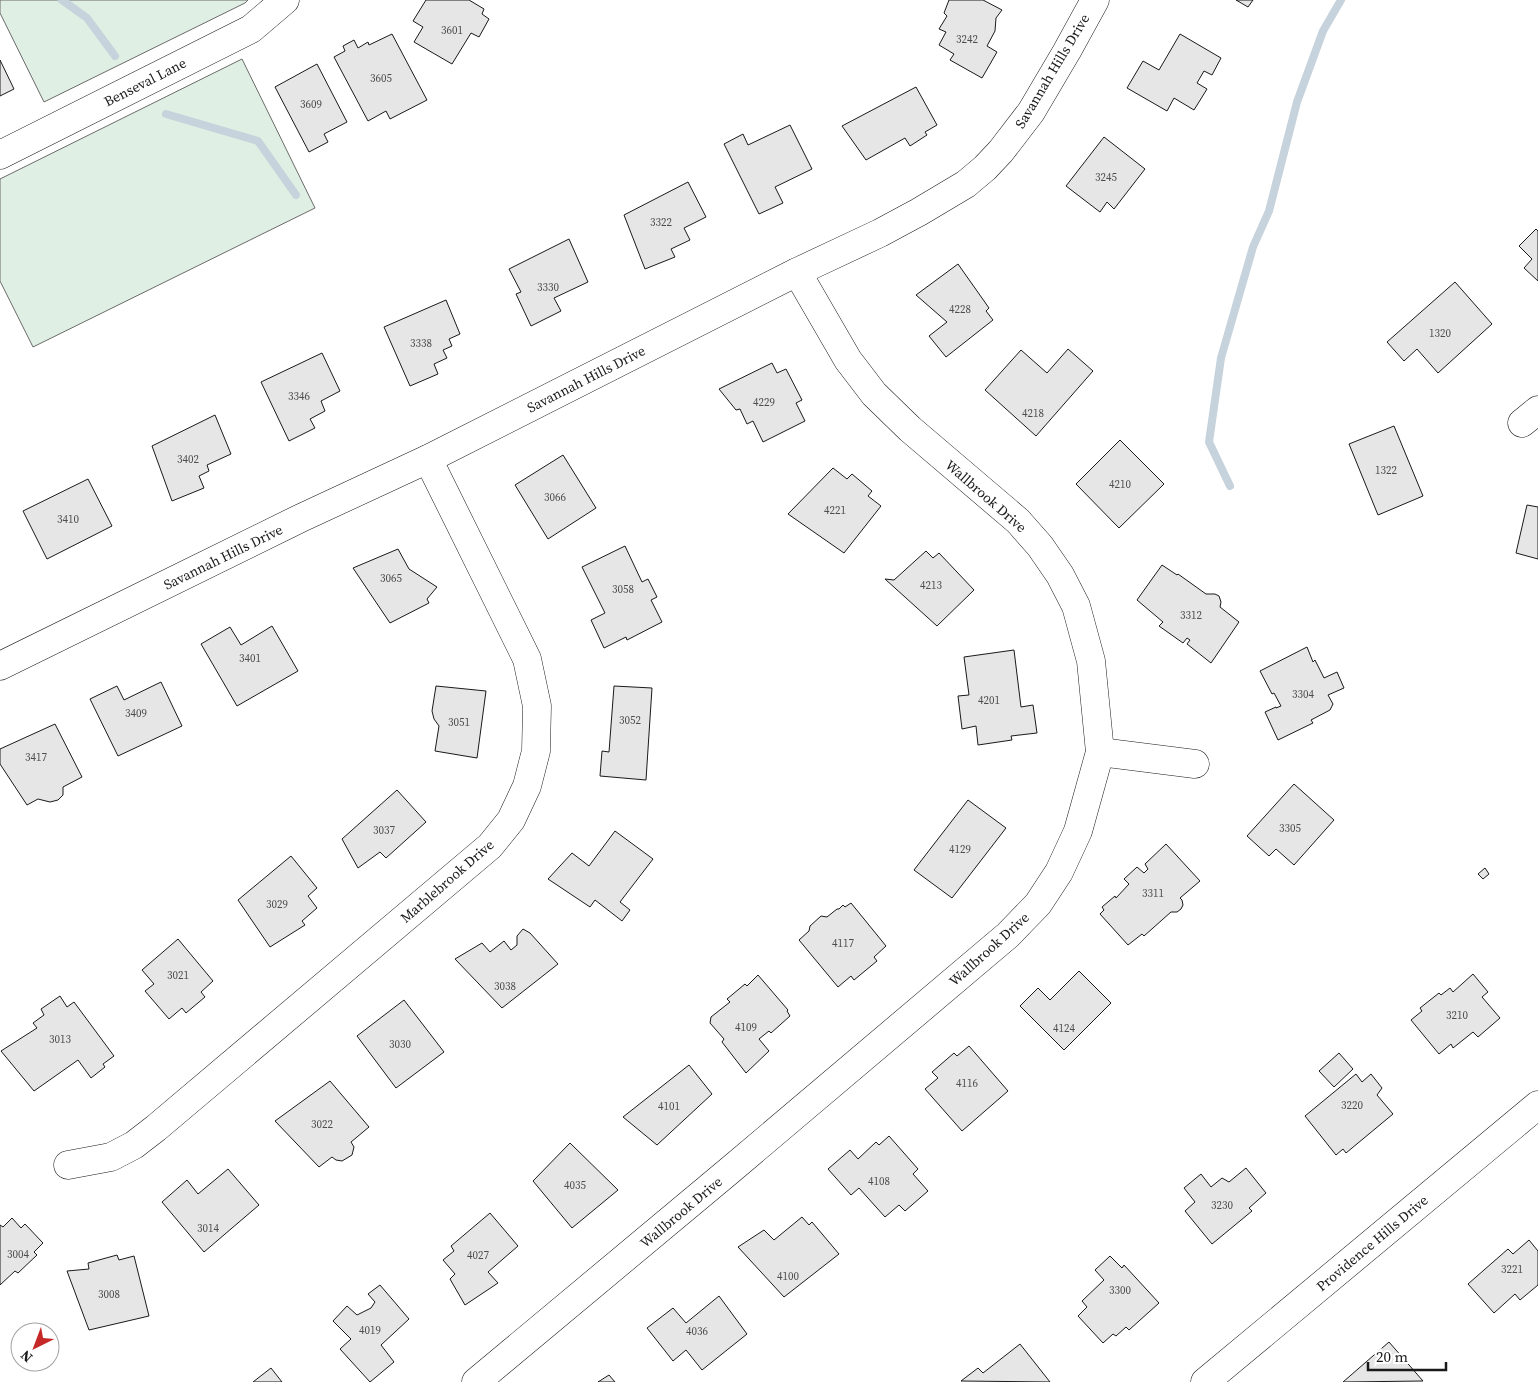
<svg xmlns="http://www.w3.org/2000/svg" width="1538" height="1382" font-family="'Source Serif 4',serif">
<rect width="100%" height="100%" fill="#fff"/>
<!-- green -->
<g fill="#e0efe3" stroke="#6a6a6a">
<path d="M0 0H248L245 3 44 102 0 13Z"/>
<path d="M242 59 315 208 33 347 0 281V179Z"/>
</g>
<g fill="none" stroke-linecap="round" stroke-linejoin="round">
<!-- stream -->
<g stroke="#c6d2dc" stroke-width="8">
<path d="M62 0 87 18 115 56"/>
<path d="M166 114 258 141 296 195"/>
<path d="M1230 486 1209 442 1221 358 1253 247 1269 211 1297 102 1323 31 1341 0"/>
</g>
</g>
<!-- building -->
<g fill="#e6e6e6" stroke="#1a1a1a">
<path d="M426 0H469L484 9 482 14 489 19 479 37 471 33 452 64 414 42 423 27 413 21Z"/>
<path d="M949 0H983L1002 10 996 18 995 31 987 46 997 52 982 78 950 60 954 54 939 45 946 32 939 29 947 16 944 13Z"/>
<path d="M1236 0H1253L1248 7Z"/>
<path d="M392 34 427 100 390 119 386 111 368 121 334 57 345 51 343 46 354 40 358 48 368 42 369 45Z"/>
<path d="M1180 34 1221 58 1212 75 1204 71 1197 83 1207 89 1194 110 1174 98 1167 111 1127 88 1143 61 1159 70Z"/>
<path d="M0 60 14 89 0 96Z"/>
<path d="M317 64 347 122 324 134 328 142 309 152 275 87Z"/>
<path d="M916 87 937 125 925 132 927 135 910 146 905 138 866 160 842 126Z"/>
<path d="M790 125 812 169 775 187 783 203 759 214 724 144 743 134 748 145Z"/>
<path d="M1104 137 1145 169 1114 209 1107 202 1100 212 1066 186Z"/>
<path d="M688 182 706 217 684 228 690 240 671 249 675 257 645 269 624 215Z"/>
<path d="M1536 229 1538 231V281L1524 268 1532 259 1519 246Z"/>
<path d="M569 239 588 282 554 298 561 311 531 326 516 294 521 292 509 269Z"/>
<path d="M958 264 989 308 986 311 993 320 946 357 929 336 947 322 916 295Z"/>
<path d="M1455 282 1492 324 1438 373 1417 349 1404 361 1387 342Z"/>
<path d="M446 300 460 334 449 339 452 346 443 350 447 358 434 364 438 374 410 386 384 327Z"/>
<path d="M1068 349 1093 371 1036 436 985 390 1021 350 1047 373Z"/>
<path d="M322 353 340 391 321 401 325 411 310 419 315 428 289 441 261 382Z"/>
<path d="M772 363 777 373 786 369 802 400 796 403 805 421 763 442 753 421 747 424 740 409 736 410 719 389Z"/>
<path d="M215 415 231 454 207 465 209 471 199 476 204 488 172 501 152 446Z"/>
<path d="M1394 426 1423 496 1378 515 1349 444Z"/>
<path d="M1120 440 1164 484 1119 528 1076 484Z"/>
<path d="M563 455 596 508 548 539 515 485Z"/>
<path d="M833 468 847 479 852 474 872 491 868 496 881 506 844 553 788 514Z"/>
<path d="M88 479 112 526 47 559 23 511Z"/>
<path d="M1527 505 1538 507V559L1516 553Z"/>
<path d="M625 546 642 582 648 579 657 597 651 600 662 622 627 640 626 637 604 648 591 620 605 613 582 567Z"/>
<path d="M398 549 409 569 437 587 427 599 429 603 390 623 353 568Z"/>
<path d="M926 551 933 558 939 553 974 590 937 626 885 579 894 580Z"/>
<path d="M1162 565 1177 575 1178 574 1206 594H1215L1219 596 1221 602 1220 607 1239 622 1211 663 1187 644 1190 640 1187 638 1183 643 1159 626 1163 622 1137 600Z"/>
<path d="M272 626 298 671 237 706 201 644 230 627 241 645Z"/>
<path d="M1307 647 1313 662 1315 660 1324 678 1337 672 1344 688 1328 695 1333 704 1330 710 1311 720 1313 723 1278 740 1265 712 1276 707V708L1281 706 1274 693 1272 694 1260 671Z"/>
<path d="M1014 650 1021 707 1033 705 1037 733 1011 736 1012 740 978 745 976 726 962 729 958 696 969 695 964 657Z"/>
<path d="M161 682 182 726 118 756 90 699 117 686 124 700Z"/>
<path d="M436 686 486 691 477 758 435 751 439 726 434 719 432 711Z"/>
<path d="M614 686 652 688 646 780 600 776 602 751 609 752Z"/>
<path d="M55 724 82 777 63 787V795L58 800 50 802 38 799 27 805 0 764V749Z"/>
<path d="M1294 784 1334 820 1294 865 1276 849 1269 856 1247 836Z"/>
<path d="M397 790 426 822 386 858 380 852 358 868 342 839Z"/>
<path d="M968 800 1006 828 952 898 914 870Z"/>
<path d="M615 831 653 859 620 902 630 910 622 921 595 900 590 907 548 879 572 853 589 866Z"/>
<path d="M1166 844 1200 881 1180 898 1182 900 1183 905 1181 909 1177 912H1171L1144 936 1142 934 1128 945 1100 914 1104 910 1102 907 1115 896 1116 898 1129 884 1124 879 1137 867 1144 873 1148 869 1145 864Z"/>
<path d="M291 856 317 888 308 896 317 908 302 921 305 925 270 947 238 900Z"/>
<path d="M1485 868 1489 874 1483 879 1478 874Z"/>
<path d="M851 903 886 946 874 957 877 961 854 980 851 976 838 987 799 940 809 931 810 926 821 916 827 917 837 909H839L843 905 845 907Z"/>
<path d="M523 929 530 933 558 964 502 1008 455 959 482 943 490 952 504 941 511 950 517 945V936Z"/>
<path d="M178 939 213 981 201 992 205 997 186 1013 182 1008 169 1019 145 991 154 984 142 970Z"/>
<path d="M1079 971 1111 1003 1064 1050 1020 1006 1038 988 1050 1000Z"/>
<path d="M1473 974 1488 992 1482 997 1500 1018 1478 1037 1473 1032 1453 1048 1451 1044 1439 1054 1411 1020 1422 1011 1420 1008 1439 993 1441 995 1450 988 1453 992Z"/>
<path d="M758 975 788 1010 787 1011 790 1016 771 1033 769 1031 759 1039 769 1051 746 1073 722 1042 724 1039 710 1023 711 1017 730 1002 727 999 745 984 747 986Z"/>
<path d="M60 996 67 1007 74 1002 114 1056 103 1064 105 1067 91 1078 78 1060 34 1091 1 1051 37 1028 33 1023 44 1015 41 1009Z"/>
<path d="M404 1000 444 1052 396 1088 357 1036Z"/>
<path d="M969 1046 1008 1091 962 1131 925 1089 938 1078 932 1072 954 1053 957 1056Z"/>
<path d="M1339 1053 1353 1069 1334 1087 1319 1071Z"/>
<path d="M689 1065 712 1094 657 1145 623 1117Z"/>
<path d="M1356 1074 1362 1082 1371 1074 1382 1088 1377 1095 1393 1114 1346 1153 1343 1149 1336 1155 1305 1116Z"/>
<path d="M330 1081 369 1127 351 1142 354 1147 352 1155 342 1161 336 1160 332 1157 319 1167 275 1121Z"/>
<path d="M889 1136 918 1169 913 1174 928 1191 905 1211 899 1205 885 1217 859 1188 851 1195 828 1169 850 1150 858 1159 876 1142 879 1145Z"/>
<path d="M570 1143 618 1190 572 1228 533 1181Z"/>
<path d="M1246 1168 1266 1193 1249 1208 1252 1211 1212 1244 1185 1211 1195 1202 1184 1188 1201 1174 1211 1187 1222 1178 1229 1182Z"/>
<path d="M228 1169 259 1205 204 1252 162 1202 187 1180 198 1194Z"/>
<path d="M490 1213 518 1246 488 1272 498 1283 465 1305 450 1279 455 1274 443 1260 454 1251 451 1246Z"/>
<path d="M802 1217 809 1225 812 1222 839 1254 784 1297 738 1247 764 1230 774 1240Z"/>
<path d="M12 1218 21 1228 25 1224 43 1243 34 1252 37 1255 18 1273 15 1271 0 1285V1225L3 1227Z"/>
<path d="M1529 1240 1538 1251V1285L1520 1300 1515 1294 1494 1313 1468 1284 1508 1249 1513 1254Z"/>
<path d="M117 1255 119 1260 134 1256 149 1316 89 1330 67 1271 89 1269 88 1263Z"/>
<path d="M1110 1256 1122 1268 1124 1265 1159 1303 1129 1330 1126 1327 1116 1336 1113 1334 1103 1343 1078 1316 1087 1307 1082 1301 1104 1280 1095 1270Z"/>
<path d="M380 1285 409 1319 381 1345 394 1362 370 1382 340 1349 351 1339 333 1321 347 1306 357 1315 371 1308 375 1302 368 1294Z"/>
<path d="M719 1296 747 1334 702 1370 686 1350 673 1361 647 1328 673 1308 686 1323Z"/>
<path d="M1389 1342 1423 1381 1343 1382Z"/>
<path d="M1020 1344 1050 1382 961 1381 978 1368 983 1373Z"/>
<path d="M271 1368 282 1382H253Z"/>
<path d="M609 1375 615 1382H598Z"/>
</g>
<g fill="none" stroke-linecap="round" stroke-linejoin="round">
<!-- minor casing -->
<g stroke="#1a1a1a" stroke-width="29">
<g id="minor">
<path d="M0 155 251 29 285 0"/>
<path d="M1522 423 1538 410"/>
<path d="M0 666 301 518 428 459 797 272 880 233 919 212 966 184 985 168 1001 151 1031 112 1067 51 1095 0"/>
<path d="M1100 752 1195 764"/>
<path d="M68 1165 111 1157 134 1145 156 1128 490 846 511 820 527 786 536 751 537 706 527 659 428 459"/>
<path d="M476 1382 729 1171 1008 935 1038 904 1059 872 1078 831 1100 752 1091 661 1076 606 1060 575 1040 546 1018 521 910 429 874 394 848 360 797 272"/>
<path d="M1205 1382 1538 1105"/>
</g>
</g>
<!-- minor -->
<use href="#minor" stroke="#fff" stroke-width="28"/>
</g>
<g text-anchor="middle" stroke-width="4" stroke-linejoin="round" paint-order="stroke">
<!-- number labels -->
<g font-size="11" fill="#4d4d4d">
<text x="452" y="34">3601</text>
<text x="967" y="43">3242</text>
<text x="381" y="82">3605</text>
<text x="311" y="108">3609</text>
<text x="1106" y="181">3245</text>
<text x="661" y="226">3322</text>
<text x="548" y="291">3330</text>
<text x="960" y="313">4228</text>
<text x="1440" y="337">1320</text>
<text x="421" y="347">3338</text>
<text x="299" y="400">3346</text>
<text x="764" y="406">4229</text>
<text x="1033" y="417">4218</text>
<text x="188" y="463">3402</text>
<text x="1386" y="474">1322</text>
<text x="1120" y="488">4210</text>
<text x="555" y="501">3066</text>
<text x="835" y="514">4221</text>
<text x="68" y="523">3410</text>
<text x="391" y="582">3065</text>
<text x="931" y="589">4213</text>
<text x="623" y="593">3058</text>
<text x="1191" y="619">3312</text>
<text x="250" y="662">3401</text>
<text x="1303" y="698">3304</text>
<text x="989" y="704">4201</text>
<text x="136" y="717">3409</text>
<text x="630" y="724">3052</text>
<text x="459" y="726">3051</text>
<text x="36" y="761">3417</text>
<text x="1290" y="832">3305</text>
<text x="384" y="834">3037</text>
<text x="960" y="853">4129</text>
<text x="1153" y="897">3311</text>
<text x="277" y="908">3029</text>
<text x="843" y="947">4117</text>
<text x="178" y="979">3021</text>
<text x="505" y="990">3038</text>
<text x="1457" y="1019">3210</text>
<text x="746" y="1031">4109</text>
<text x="1064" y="1032">4124</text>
<text x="60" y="1043">3013</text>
<text x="400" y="1048">3030</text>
<text x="967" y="1087">4116</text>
<text x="1352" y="1109">3220</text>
<text x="669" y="1110">4101</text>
<text x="322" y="1128">3022</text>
<text x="879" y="1185">4108</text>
<text x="575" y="1189">4035</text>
<text x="1222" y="1209">3230</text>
<text x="208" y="1232">3014</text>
<text x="18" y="1258">3004</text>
<text x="478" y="1259">4027</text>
<text x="1512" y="1273">3221</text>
<text x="788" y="1280">4100</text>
<text x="1120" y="1294">3300</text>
<text x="109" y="1298">3008</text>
<text x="370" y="1334">4019</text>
<text x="697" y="1335">4036</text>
</g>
<!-- street labels -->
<g font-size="14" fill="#1a1a1a" stroke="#fff">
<text transform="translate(1052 71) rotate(-59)" y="5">Savannah Hills Drive</text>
<text transform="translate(145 82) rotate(-27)" y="5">Benseval Lane</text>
<text transform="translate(586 379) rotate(-27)" y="5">Savannah Hills Drive</text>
<text transform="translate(986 496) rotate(41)" y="5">Wallbrook Drive</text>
<text transform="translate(223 557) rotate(-26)" y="5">Savannah Hills Drive</text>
<text transform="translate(447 881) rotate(-41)" y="5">Marblebrook Drive</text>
<text transform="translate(989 949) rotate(-42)" y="5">Wallbrook Drive</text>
<text transform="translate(681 1212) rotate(-40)" y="5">Wallbrook Drive</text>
<text transform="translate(1372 1243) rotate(-40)" y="5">Providence Hills Drive</text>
</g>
</g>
<!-- north arrow -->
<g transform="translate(35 1347) rotate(222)"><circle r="24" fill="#ffffff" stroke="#a3a3a3"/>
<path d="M0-4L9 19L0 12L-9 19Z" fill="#c62828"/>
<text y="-8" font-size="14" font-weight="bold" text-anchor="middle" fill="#1a1a1a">N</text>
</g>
<!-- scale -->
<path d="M1368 1362v8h78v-8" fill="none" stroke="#1a1a1a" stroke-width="2.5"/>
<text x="1376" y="1362" font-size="15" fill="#1a1a1a" stroke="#ffffff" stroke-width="4" paint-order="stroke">20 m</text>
</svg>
